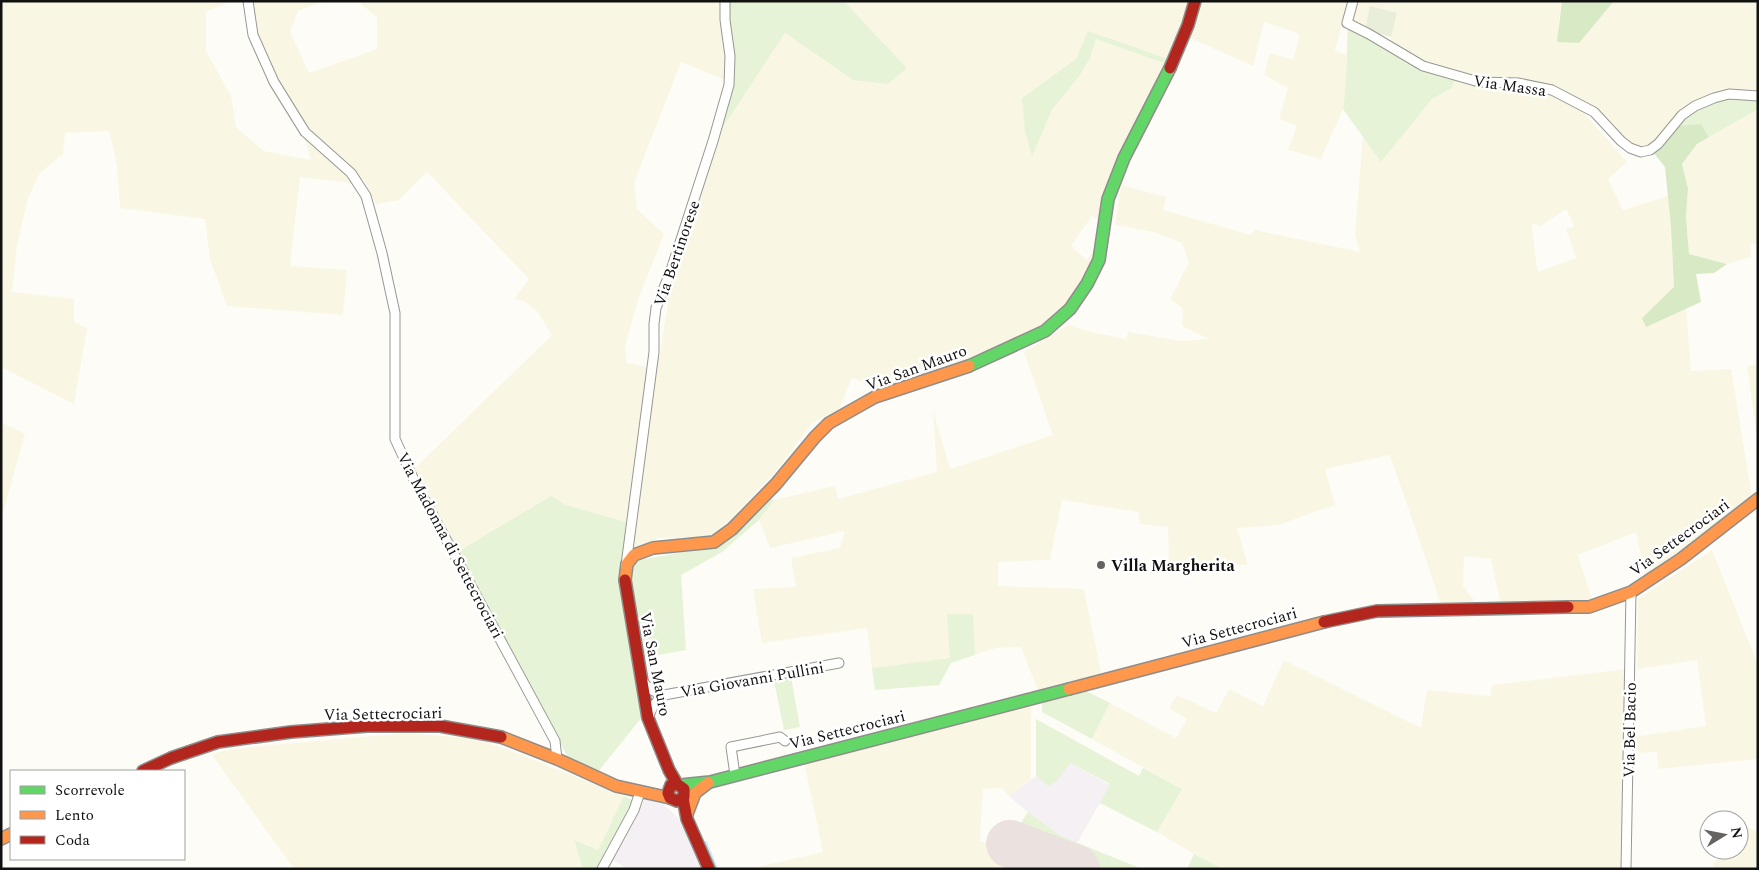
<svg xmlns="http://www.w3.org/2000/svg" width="1759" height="870" font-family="Spectral,serif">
<rect width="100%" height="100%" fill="#fdfcf7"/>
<!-- industrial -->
<g fill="#f5f0f3">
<path d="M1070 763 1110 785 1077 843 1061 836 1028 812 1009 796 1036 776 1048 786Z"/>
<path d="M645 799 664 805 678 818 701 866 700 869H628L613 860Z"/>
</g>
<!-- farmland -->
<g fill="#f9f7e4" fill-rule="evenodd">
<path d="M1 1H231L206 12V51L231 96 236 127 264 151 311 160 303 133 269 85 248 36 244 1H325L298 11 290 31 309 73 377 49V18L358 1H729L732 83 681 62 634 183 637 209 664 234 638 300 625 347 627 363 649 367 659 359 669 297 718 135 785 33 853 80 884 43 844 1H1348L1335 51 1346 55V88L1343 109 1321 159 1288 150 1297 126 1279 119 1288 88 1264 75 1270 53 1293 60 1299 38V34L1264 22 1253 66 1190 38 1171 60 1088 32 1076 59 1022 98 1032 155 1052 110 1080 75 1090 58 1096 39 1169 65 1126 151 1104 225 1092 216 1071 246 1087 260 1100 240 1090 274 1074 299 1055 319 954 366 876 391 860 381 852 378 839 409 812 423 777 470 727 523 708 537 658 538 631 553 595 514 566 505 551 496 457 552 413 470 552 335 537 311 524 301 514 299 529 279 427 172 399 200 376 204 364 180 352 183 300 177 290 266 347 270 343 315 227 306 210 259 205 219 120 208 117 165 109 131 65 133 63 154 40 173 28 198 17 246 12 292 74 299V322L87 328 74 404 1 367Z"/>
<path d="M1357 1H1562L1558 26 1579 43 1614 1H1758V95L1647 147H1635L1627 142 1600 112 1580 99 1545 86 1582 107 1584 113 1627 162 1608 179 1623 210 1668 196 1671 227 1674 288 1642 318 1646 327 1686 308 1691 371 1731 369 1752 497 1697 539 1645 575 1636 532 1578 555 1592 599 1572 604 1542 603 1527 600 1509 605H1501L1491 559 1464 556 1463 586 1474 600 1471 604H1441L1390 455 1325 469 1335 505 1278 525 1237 528 1248 565H1169L1168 527 1140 524 1138 512 1062 500 1050 560 998 562V586L1084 589 1102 677 1038 691 1021 647 996 648 975 655 973 614 950 658 872 668 867 628 762 643 753 589 796 587 791 558 840 548 845 531 770 548 759 520 774 500 835 486 838 499 937 472 933 410 950 469 1053 435 1024 352 1068 325 1095 333 1126 339 1128 332 1181 341 1209 339 1182 326 1183 309 1170 299 1189 262 1182 243 1154 232 1115 225 1121 185 1166 197 1163 210 1251 235 1255 230 1360 252 1355 235 1363 135 1381 162 1432 99 1452 88 1425 64 1391 42V37L1397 13 1365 30 1351 22ZM1566 209 1574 226 1566 229 1576 258 1538 272 1535 255 1532 224 1541 226Z"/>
<path d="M1758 108V244H1750L1751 257 1727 264 1689 254 1686 217 1688 189 1682 163 1697 144 1757 110Z"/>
<path d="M1758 364V444L1747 366Z"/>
<path d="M1 422 25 434 1 520Z"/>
<path d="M1712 550 1758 665V759L1658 769 1657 752 1636 753 1634 737 1706 726 1697 660 1637 669 1638 599Z"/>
<path d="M1284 660 1421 728 1427 690 1490 696 1492 685 1627 669 1623 869H1223L1194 854 1157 832 1182 789 1092 739 1110 703 1176 738 1187 719 1169 708 1177 695 1216 713 1229 689 1263 706Z"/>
<path d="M1031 704V779L1009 796 1002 788 983 789 980 841 1007 849 1059 869H749L823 852 804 762Z"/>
<path d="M408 733 466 738 486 742 517 753 624 796 598 850 574 840 583 869H294L212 755 222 751 270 745Z"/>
<path d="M1739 823 1758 832V869H1711L1721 850H1739Z"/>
</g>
<!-- green -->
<g fill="#e7f3d7">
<path d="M729 1H844L907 68 888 84 853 80 785 33 718 135 732 83Z"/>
<path d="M1348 28 1455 79 1452 88 1432 99 1381 162 1343 109C1347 82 1346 55 1348 28Z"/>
<path d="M1088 31 1171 60 1169 65 1096 39 1090 58 1080 75 1052 110 1032 156 1025 132 1022 98 1076 59Z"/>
<path d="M1739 97 1758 100 1757 110 1709 137 1701 124 1675 126C1698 107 1710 101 1739 97Z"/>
<path d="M551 496 566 505 629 523 622 573 642 717 598 772 570 761 457 552Z"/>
<path d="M770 499 774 500 759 520 722 552 681 575 686 650 642 658 629 586V570L639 560 718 546 744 527Z"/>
<path d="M947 614H973L975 655 951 663 939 685 875 690 872 668 950 658Z"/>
<path d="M791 677 800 727 784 730 774 681Z"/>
<path d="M1086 691 1110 703 1092 739 1042 712V701Z"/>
<path d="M1036 719 1139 776 1143 768 1182 789 1157 832 1100 803 1110 784 1070 763 1056 782 1048 786 1036 776Z"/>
<path d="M624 796 634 801 599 869H583L574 840 598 850Z"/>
<path d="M1028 812 1061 836 1142 869H1101L1012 836Z"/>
<path d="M1194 854 1223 869H1187Z"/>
</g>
<!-- forest -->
<g fill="#d8eac5">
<path d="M1562 1H1614L1579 43 1557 42Z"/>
<path d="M1701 124 1709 137 1697 144 1682 164 1688 189 1686 217 1689 254 1727 264 1714 273 1696 274 1701 302 1646 327 1642 318 1674 287 1671 227 1665 167 1652 151 1675 126Z"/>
</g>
<!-- cemetery -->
<path fill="#e9eedb" d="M1370 6 1397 13 1391 37 1365 30Z"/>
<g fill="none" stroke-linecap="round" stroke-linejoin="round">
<!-- stream -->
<path stroke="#cde8f7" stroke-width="2" d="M706 842 717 869"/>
<!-- runway -->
<path stroke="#ebe1df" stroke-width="48" d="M1010 844 1076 869"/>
<!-- street casing -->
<g stroke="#979795" stroke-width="11">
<g id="street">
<path d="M248 1 253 35 274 82 305 132 351 173 366 196 382 253 395 313V439L414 480 555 741 557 759"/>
<path d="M1353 1 1347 23 1369 34 1423 66 1479 82 1518 83 1552 90 1594 112 1621 141 1630 148 1641 152 1650 150 1658 144 1682 115 1695 106 1714 98 1729 94 1758 96"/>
<path d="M626 565 654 352V324L656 308 671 270 713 141 729 85 730 56 725 20V1"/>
<path d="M642 680C648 689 654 692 664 695L839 663"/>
<path d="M648 718C652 708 655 701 664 695"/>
<path d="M735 775 731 747 780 737 785 741"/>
<path d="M602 869 634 810 640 792"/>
<path d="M1626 869 1631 592"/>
</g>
</g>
<!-- fast casing -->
<g stroke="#8e8d8b" stroke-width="14">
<g id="fast">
<path d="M969 366 1045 331 1070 309 1087 284 1099 260 1108 199 1124 158 1170 68"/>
<path d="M681 785 710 782 1069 689"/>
</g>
</g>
<!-- slow casing -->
<g stroke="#8e8d8b" stroke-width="14">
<g id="slow">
<path d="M625 580 627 564 634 555 653 548 714 542 732 529 776 484 815 437 829 423 875 397 969 366"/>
<path d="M1568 607H1589L1631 592 1681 559 1758 499"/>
<path d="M1069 689 1324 622"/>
<path d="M501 737 557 759 616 786 670 798"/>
<path d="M687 814 695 793 708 783"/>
<path d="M1 839 11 834"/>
</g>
</g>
<!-- jam casing -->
<g stroke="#8e8d8b" stroke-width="14">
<g id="jam">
<path d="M1170 68 1188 25 1195 1"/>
<path d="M625 580 648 718 669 770 677 784 684 789V797L677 801 670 798 668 793 671 785 677 784"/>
<path d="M1324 622 1377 611 1568 607"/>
<path d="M143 771 171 758 218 742 291 732 367 726H440L501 737"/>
<path d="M683 798 687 819 709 869"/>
</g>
</g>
<!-- street -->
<use href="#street" stroke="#fffffe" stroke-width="9"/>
<!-- fast -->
<use href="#fast" stroke="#63d668" stroke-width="11"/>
<!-- slow -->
<use href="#slow" stroke="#ff974d" stroke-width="11"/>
<!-- jam -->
<use href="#jam" stroke="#b3261e" stroke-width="11"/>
</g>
<!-- markers -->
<circle fill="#646362" stroke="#fff" stroke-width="2" cx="1101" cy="565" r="5"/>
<g text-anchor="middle" stroke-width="5" stroke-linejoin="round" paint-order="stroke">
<!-- street labels -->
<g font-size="16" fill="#111" stroke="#fff">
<text transform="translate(1510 85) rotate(8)" y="6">Via Massa</text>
<text transform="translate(676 253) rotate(-71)" y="6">Via Bertinorese</text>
<text transform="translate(916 367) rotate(-20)" y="6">Via San Mauro</text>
<text transform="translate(1679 537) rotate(-36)" y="6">Via Settecrociari</text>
<text transform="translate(451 545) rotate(62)" y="6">Via Madonna di Settecrociari</text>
<text transform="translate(1239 627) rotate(-15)" y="6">Via Settecrociari</text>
<text transform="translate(656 664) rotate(79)" y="6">Via San Mauro</text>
<text transform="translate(752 679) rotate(-10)" y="6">Via Giovanni Pullini</text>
<text transform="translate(383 713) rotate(-1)" y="6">Via Settecrociari</text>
<text transform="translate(847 729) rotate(-14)" y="6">Via Settecrociari</text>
<text transform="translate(1629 730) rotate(-89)" y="6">Via Bel Bacio</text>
</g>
<!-- poi labels -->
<g font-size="16" font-weight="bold" fill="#111" stroke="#fff" text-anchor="start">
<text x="1111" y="571">Villa Margherita</text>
</g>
</g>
<!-- border -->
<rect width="1759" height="870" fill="none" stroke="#111111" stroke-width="5"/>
<!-- legend -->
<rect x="10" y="770" width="175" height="90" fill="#ffffff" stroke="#a0a0a0"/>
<rect x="20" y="786" width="25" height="8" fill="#63d668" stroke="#a0a0a0"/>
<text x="55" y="795" font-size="15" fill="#111111">Scorrevole</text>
<rect x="20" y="811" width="25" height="8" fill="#ff974d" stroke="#a0a0a0"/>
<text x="55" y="820" font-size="15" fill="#111111">Lento</text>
<rect x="20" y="836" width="25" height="8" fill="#b3261e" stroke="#a0a0a0"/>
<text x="55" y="845" font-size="15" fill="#111111">Coda</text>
<!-- north arrow -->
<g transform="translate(1724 835) rotate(80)"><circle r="24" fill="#ffffff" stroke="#a0a0a0"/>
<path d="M0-4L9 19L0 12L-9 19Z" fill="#646362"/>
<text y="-8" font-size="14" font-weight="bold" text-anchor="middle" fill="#111111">N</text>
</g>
</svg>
